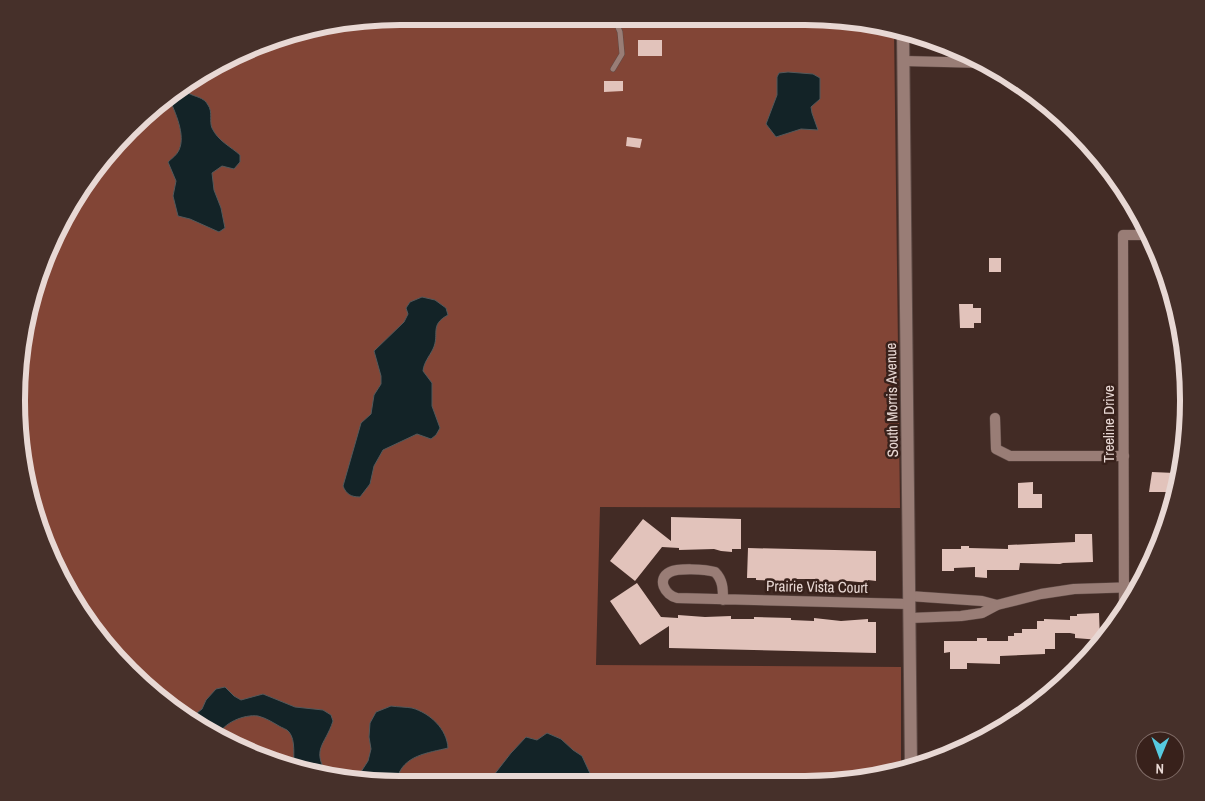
<svg xmlns="http://www.w3.org/2000/svg" width="1205" height="801" font-family="'Archivo Narrow',sans-serif">
<rect width="100%" height="100%" fill="#422b25"/>
<!-- green -->
<path fill="#824536" d="M401 16 879 24 894 29 900 508 600 507 596 665 901 667V771L880 777 804 785 326 777 230 745 129 672 68 592 24 476 17 375 45 254 96 166 187 81 269 40H278V36Z"/>
<!-- water -->
<g fill="#132327" stroke="#53595b">
<path d="M788 72 813 74 820 78V99L811 107 812 113 818 130 801 129 776 137 766 124 777 95V77L779 73Z"/>
<path d="M192 78 188 86V93C195 97 204 97 208 105 213 112 209 121 212 128 218 141 230 146 240 155V162L234 169 222 166 212 173 214 190 221 208 225 228 219 232 190 219 178 216 173 196 176 181 168 162C171 159 177 155 179 150 186 135 175 112 169 98L187 81Z"/>
<path d="M422 297 435 300 446 308 448 315C429 325 440 334 433 349 429 357 424 362 423 371L432 383V406L440 428 436 435 431 439 417 434 383 450 374 466 370 484 360 497C351 497 346 494 343 486L361 423 371 414 374 395 381 384V376L374 351 404 322 408 314 406 308 410 302Z"/>
<path d="M225 687 234 696 241 700 263 694 295 707 323 710 331 715 333 721C325 746 310 749 329 777L294 767C293 757 296 740 289 732 287 729 282 728 279 726 272 722 266 718 258 716 244 714 223 723 218 736L192 717 202 709 206 700 216 689Z"/>
<path d="M391 706C398 707 406 707 412 708 430 713 447 729 448 748 428 753 403 755 397 779L357 778 368 761 371 749 369 737 370 723 376 712Z"/>
<path d="M547 733 561 739 573 750 582 756 594 782 490 780 511 753 526 737 537 740Z"/>
</g>
<!-- building -->
<g fill="#e2c3bb">
<rect x="638" y="40" width="24" height="16"/>
<path d="M604 81H623V91L604 92Z"/>
<path d="M627 137 642 139 640 148 626 146Z"/>
<rect x="989" y="258" width="12" height="14"/>
<path d="M959 304H973V308H981V323H974V328H960Z"/>
<path d="M1152 472 1175 473 1176 492H1149Z"/>
<path d="M1033 482V494H1042V508H1018V483Z"/>
<path d="M671 517 741 519V549H732V552L721 551 714 549 679 550V548L662 547 635 581 610 561 643 519 671 541Z"/>
<path d="M1075 534H1092L1093 562 1063 563 1060 564 1020 563 1019 570H987V578L975 577V567L954 568V571H942V549H961V546H969V548L1008 549V545L1075 542Z"/>
<path d="M1151 540H1162L1151 563Z"/>
<path d="M748 548 876 551V581L868 580V583L849 581 814 582V579H793V581L756 580V578H747Z"/>
<path d="M637 583 661 617 678 618V615L705 617 731 616V619H754V617L791 618V620L814 621V618L841 621 868 619V622H876V653L669 648V626L640 645 610 601Z"/>
<path d="M1099 613 1100 640 1075 638V634L1070 633H1055V649H1045V654L1000 656V664L967 663V669H950V652L944 653V641H977V638H987V641H1008V636H1014V633H1022V629H1037V621H1044V619L1070 620V616H1077V614Z"/>
</g>
<g fill="none" stroke-linecap="round" stroke-linejoin="round">
<!-- service casing -->
<g stroke="#5e4a45" stroke-width="6">
<path id="service" d="M613 69 622 54 620 32 615 20"/>
</g>
<!-- minor casing -->
<g stroke="#5e4a45" stroke-width="11">
<g id="minor">
<path d="M904 61 985 63"/>
<path d="M995 418 996 449 1010 456H1124"/>
<path d="M909 596 982 601 997 605"/>
<path d="M723 600C723 589 723 580 715 572 705 569 678 568 670 572 656 579 665 595 677 598L909 604"/>
<path d="M1124 613 1123 235H1150"/>
<path d="M910 618 961 616 982 613 997 605 1041 594 1074 589 1138 587"/>
</g>
</g>
<!-- tertiary casing -->
<g stroke="#5e4a45" stroke-width="14">
<path id="tertiary" d="M903 32 911 768"/>
</g>
<!-- service -->
<use href="#service" stroke="#997d76" stroke-width="5"/>
<!-- minor -->
<use href="#minor" stroke="#997d76" stroke-width="10"/>
<!-- tertiary -->
<use href="#tertiary" stroke="#997d76" stroke-width="12"/>
</g>
<g text-anchor="middle" stroke-width="5" stroke-linejoin="round" paint-order="stroke">
<!-- street labels -->
<g font-size="15" fill="#e8d8d4" stroke="#38211b">
<text transform="translate(892 400) rotate(-91)" y="5">South Morris Avenue</text>
<text transform="translate(1109 424) rotate(-90)" y="5">Treeline Drive</text>
<text transform="translate(817 587) rotate(1)" y="5">Prairie Vista Court</text>
</g>
</g>
<!-- crop -->
<path d="M0 0H1205V801H0ZM400 25H805A375 375 0 0 1 1180 400V401A375 375 0 0 1 805 776H400A375 375 0 0 1 25 401V400A375 375 0 0 1 400 25Z" fill="#46302a" fill-rule="evenodd"/>
<path fill="none" stroke="#e8d8d4" stroke-width="6" d="M400 25H805A375 375 0 0 1 1180 400V401A375 375 0 0 1 805 776H400A375 375 0 0 1 25 401V400A375 375 0 0 1 400 25Z"/>
<!-- north arrow -->
<g transform="translate(1160 756) rotate(181)"><circle r="24" fill="#38211b" stroke="#7e6a65"/>
<path d="M0-4L9 19L0 12L-9 19Z" fill="#56cae0"/>
<text y="-8" font-size="14" font-weight="bold" text-anchor="middle" fill="#e8d8d4">N</text>
</g>
</svg>
